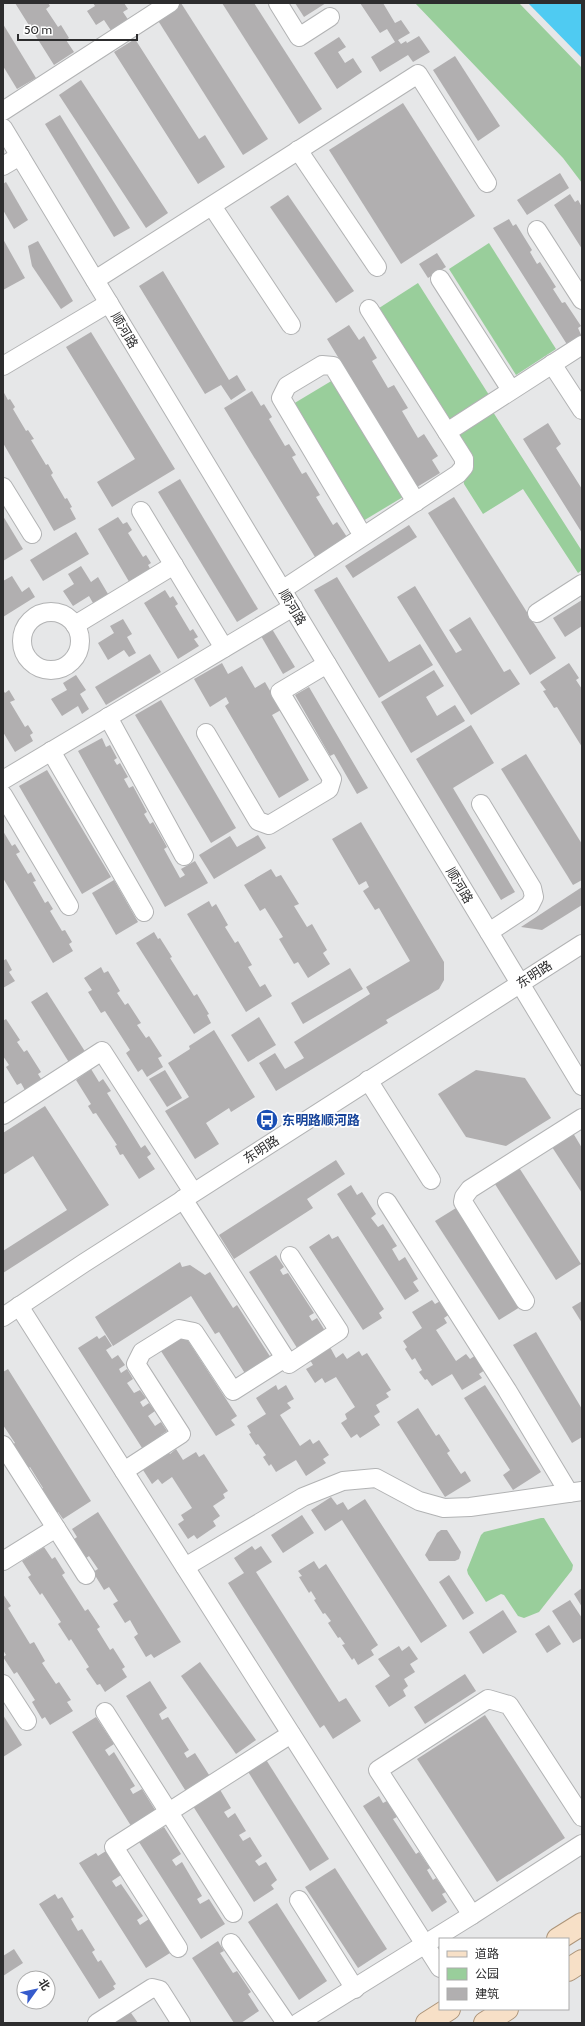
<svg xmlns="http://www.w3.org/2000/svg" width="585" height="2026" font-family="Cabin,'Noto Sans SC',sans-serif">
<rect width="100%" height="100%" fill="#e6e7e8"/>
<!-- green -->
<g fill="#99ce9b">
<path d="M415 3H519L582 68V183L563 158Z"/>
<path d="M489 243 556 349 516 375 449 269Z"/>
<path d="M418 283 489 395 447 422 376 310Z"/>
<path d="M333 380 403 497 363 521 293 404Z"/>
<path d="M493 412 582 551V570L578 573 523 489 483 514 464 484 463 478 473 469 457 440 459 434Z"/>
<path d="M541 1518H544L573 1565 572 1570 539 1612 524 1618 518 1616 504 1595 501 1594 486 1602 468 1574 467 1570 481 1535 484 1532Z"/>
</g>
<!-- water -->
<path fill="#4fcbf2" d="M528 3H582V58Z"/>
<!-- building -->
<g fill="#b1afb0">
<path d="M15 3H48L50 6 46 9 58 27 61 25 69 38 66 40 74 52 54 65Z"/>
<path d="M93 3H124L128 9 123 12 129 21 112 32 104 20 96 25 87 11 95 6Z"/>
<path d="M181 3 268 139 243 155 157 19Z"/>
<path d="M222 3H254L322 109 299 124Z"/>
<path d="M295 3H326L304 17Z"/>
<path d="M360 3H383L395 23 401 20 410 33 398 40 401 44 406 41 407 43 419 36 430 52 413 62 408 55 380 72 371 57 395 42 387 29 380 33Z"/>
<path d="M3 24 36 78 17 89 3 66Z"/>
<path d="M339 37 346 47 338 52 345 63 353 58 362 72 337 89 314 53Z"/>
<path d="M135 39 199 139 205 135 225 167 198 184 114 52Z"/>
<path d="M455 56 500 126 478 141 433 70Z"/>
<path d="M81 80 168 213 146 228 59 95Z"/>
<path d="M403 103 475 216 401 264 329 150Z"/>
<path d="M60 115 130 228 114 237 45 124Z"/>
<path d="M560 173 569 188 527 215 517 200Z"/>
<path d="M6 182 28 220 14 229 3 210V184Z"/>
<path d="M570 194 575 202 578 200 582 207V249L554 205Z"/>
<path d="M288 195 354 291 336 303 270 207Z"/>
<path d="M509 219 513 226 516 224 532 250 530 252 537 264 540 262 556 287 553 289 562 303 565 302 581 326 578 328 582 337 568 346 493 228Z"/>
<path d="M3 239 25 278 3 290Z"/>
<path d="M38 241 73 301 61 309 32 266 28 246Z"/>
<path d="M437 253 446 267 428 278 419 264Z"/>
<path d="M163 271 229 380 237 375 246 390 231 400 221 385 205 394 139 286Z"/>
<path d="M349 325 359 340 364 336 377 358 372 361 388 388 394 385 408 408 402 411 418 438 424 434 438 456 432 460 440 473 417 487 327 339Z"/>
<path d="M91 332 175 469 112 507 97 482 135 459 66 347Z"/>
<path d="M3 391 8 400 10 399 15 407 13 409 26 431 28 430 34 439 31 440 46 465 48 464 53 473 51 475 65 499 67 498 72 507 70 508 76 519 54 531 3 443Z"/>
<path d="M252 391 261 406 264 404 272 417 269 419 285 446 289 444 296 455 292 457 302 474 306 472 320 495 316 497 333 525 337 522 347 537 315 557 224 408Z"/>
<path d="M548 423 561 444 556 448 582 489V533L523 439Z"/>
<path d="M180 479 258 609 237 622 158 492Z"/>
<path d="M454 497 556 658 530 675 428 513Z"/>
<path d="M3 516 23 549 3 561Z"/>
<path d="M118 517 123 524 127 522 132 530 128 533 143 557 146 555 151 563 148 565 152 572 131 585 98 529Z"/>
<path d="M409 525 417 537 353 578 345 566Z"/>
<path d="M76 532 89 554 43 581 30 560Z"/>
<path d="M81 566 91 582 98 577 108 594 93 603 89 596 73 606 63 591 74 584 68 574Z"/>
<path d="M12 576 22 592 29 587 35 597 3 617V581Z"/>
<path d="M337 577 389 662 420 644 433 665 379 698 314 590Z"/>
<path d="M415 586 456 653 462 650 449 630 470 617 504 672 510 669 520 684 471 715 397 597Z"/>
<path d="M165 590 170 598 173 596 178 604 175 606 190 631 193 629 198 637 194 639 199 646 178 659 144 603Z"/>
<path d="M582 600V626L565 637 553 618Z"/>
<path d="M123 619 132 634 127 637 136 653 129 657 124 650 108 660 98 643 114 633 110 626Z"/>
<path d="M272 629 295 667 283 674 261 636Z"/>
<path d="M150 654 161 672 106 705 95 687Z"/>
<path d="M222 663 228 674 242 666 255 688 265 682 281 710 272 715 309 780 279 798 225 706 229 703 226 697 210 707 194 679Z"/>
<path d="M569 663 579 678 576 680 582 689V747L557 707 554 708 543 691 546 690 540 682Z"/>
<path d="M434 670 444 686 426 697 437 716 455 705 465 721 411 753 381 702Z"/>
<path d="M76 675 86 690 80 694 89 709 82 714 78 706 62 716 51 699 67 690 63 683Z"/>
<path d="M309 687 368 788 357 794 334 754 330 756 295 695Z"/>
<path d="M3 690 5 693 9 690 15 700 10 702 25 727 28 725 33 733 30 735 33 741 15 752 3 732Z"/>
<path d="M161 700 236 828 211 843 135 715Z"/>
<path d="M471 725 494 763 453 788 515 892 501 900 416 759Z"/>
<path d="M102 738 106 747 110 745 117 758 114 760 117 765 120 763 128 777 124 779 129 788 133 786 147 812 144 814 150 824 153 822 167 847 164 849 180 878 185 875 181 869 195 861 208 883 165 907 78 751Z"/>
<path d="M526 754 582 844V880L573 885 501 769Z"/>
<path d="M47 770 111 877 82 894 19 786Z"/>
<path d="M361 822 444 962V980L439 989 386 1020 388 1023 276 1091 259 1063 275 1053 285 1069 304 1058 294 1042 370 994 366 987 410 961 379 908 375 910 363 891 369 887 366 881 359 885 332 839Z"/>
<path d="M3 831 12 846 15 844 20 852 16 854 28 874 31 872 36 881 33 882 45 903 48 901 53 909 50 911 62 931 65 930 72 942 69 944 73 951 53 963 3 878Z"/>
<path d="M258 835 266 848 214 879 199 855 230 836 237 847Z"/>
<path d="M271 869 276 877 281 875 299 904 294 906 307 927 312 924 327 950 323 953 330 964 308 978 298 962 294 964 279 939 283 937 265 908 260 911 244 885Z"/>
<path d="M114 880 138 922 116 935 92 893Z"/>
<path d="M582 887V905L542 930 521 927Z"/>
<path d="M209 901 212 907 216 904 228 925 225 927 235 943 238 941 252 965 248 967 260 987 265 984 272 996 246 1012 187 914Z"/>
<path d="M154 932 158 939 160 938 172 957 170 958 194 996 197 994 209 1014 207 1015 211 1023 194 1034 136 943Z"/>
<path d="M6 959 12 970 9 972 15 981 3 988V961Z"/>
<path d="M101 967 104 973 108 971 120 991 117 993 125 1005 128 1003 141 1023 137 1025 146 1038 149 1036 162 1056 158 1058 163 1067 147 1077 142 1069 138 1072 126 1053 130 1050 105 1011 101 1013 88 992 92 990 84 978Z"/>
<path d="M350 968 363 989 303 1024 291 1003Z"/>
<path d="M47 992 86 1053 70 1064 31 1002Z"/>
<path d="M259 1017 276 1045 248 1062 231 1035Z"/>
<path d="M6 1019 20 1040 17 1042 24 1052 27 1050 41 1072 38 1074 43 1082 26 1092 21 1083 17 1085 6 1067 9 1065 3 1056V1021Z"/>
<path d="M214 1030 255 1097 231 1112 229 1108 206 1123 219 1144 195 1159 165 1111 189 1097 168 1063 190 1049 189 1046Z"/>
<path d="M91 1069 99 1082 103 1079 111 1091 107 1093 141 1148 145 1145 151 1154 147 1157 155 1169 139 1179 123 1154 120 1155 115 1146 117 1145 96 1113 93 1114 88 1106 91 1104 76 1080Z"/>
<path d="M165 1070 182 1098 167 1107 149 1079Z"/>
<path d="M476 1070 525 1078 551 1118 506 1146 466 1137 438 1094Z"/>
<path d="M45 1106 109 1205 3 1273V1251L67 1210 33 1156 3 1175V1133Z"/>
<path d="M573 1133 582 1148V1193L552 1147Z"/>
<path d="M336 1160 345 1174 307 1199 313 1208 234 1259 219 1235Z"/>
<path d="M518 1166 581 1264 556 1280 493 1181Z"/>
<path d="M351 1185 357 1195 362 1192 376 1214 371 1218 378 1227 383 1224 397 1246 392 1249 399 1261 405 1257 418 1279 413 1282 419 1291 405 1300 337 1194Z"/>
<path d="M456 1208 520 1307 499 1320 435 1221Z"/>
<path d="M329 1234 332 1239 338 1236 384 1309 379 1313 382 1318 363 1330 309 1247Z"/>
<path d="M276 1255 284 1267 280 1270 283 1275 288 1273 314 1313 309 1316 312 1321 317 1318 327 1334 299 1351 249 1272Z"/>
<path d="M180 1262 182 1267 190 1265 205 1275 210 1272 233 1308 237 1305 271 1358 246 1375 219 1332 215 1334 191 1296 113 1346 95 1317Z"/>
<path d="M432 1300 435 1304 442 1300 450 1314 444 1318 447 1323 436 1330 456 1361 466 1354 470 1359 476 1355 485 1370 479 1374 482 1378 462 1390 452 1374 432 1386 427 1379 425 1380 419 1372 422 1370 415 1358 412 1360 405 1349 407 1347 403 1341 422 1328 412 1312Z"/>
<path d="M582 1301V1323L572 1307Z"/>
<path d="M536 1332 582 1409V1437L572 1443 513 1345Z"/>
<path d="M105 1335 112 1346 106 1350 112 1359 118 1355 125 1365 119 1369 121 1373 127 1369 133 1379 127 1383 134 1393 140 1390 146 1398 140 1402 143 1407 149 1403 155 1411 148 1416 155 1426 161 1422 167 1431 161 1435 164 1439 144 1451 78 1348 97 1336 99 1339Z"/>
<path d="M178 1336 180 1339 185 1336 237 1416 231 1420 235 1425 216 1436 159 1348Z"/>
<path d="M330 1347 336 1358 343 1353 347 1359 359 1351 362 1356 367 1353 391 1390 386 1393 389 1397 376 1405 380 1412 374 1416 380 1425 360 1438 357 1434 351 1438 341 1423 347 1419 345 1414 355 1407 336 1377 325 1383 322 1378 315 1383 306 1369 313 1365 310 1360Z"/>
<path d="M8 1369 91 1501 63 1519 58 1512 54 1515 39 1490 43 1488 30 1467 25 1471 10 1446 15 1443 3 1425V1372Z"/>
<path d="M276 1385 278 1390 286 1385 294 1399 287 1403 291 1408 280 1415 300 1446 310 1439 313 1444 319 1440 329 1455 323 1459 326 1463 306 1476 296 1460 276 1472 271 1464 269 1466 263 1457 266 1455 258 1444 256 1445 249 1434 251 1433 247 1426 266 1414 256 1398Z"/>
<path d="M485 1385 541 1472 513 1490 503 1475 510 1470 464 1398Z"/>
<path d="M418 1408 436 1436 439 1434 450 1451 447 1453 461 1474 465 1471 471 1481 445 1497 397 1422Z"/>
<path d="M166 1448 170 1454 176 1449 183 1460 196 1452 199 1457 204 1454 228 1491 223 1494 225 1498 213 1506 220 1516 213 1521 216 1526 197 1539 194 1535 188 1539 178 1524 184 1520 181 1515 192 1508 172 1477 162 1484 158 1479 152 1484 143 1470 149 1465 146 1461Z"/>
<path d="M331 1497 337 1505 343 1502 348 1510 365 1499 447 1626 421 1643 342 1520 325 1531 311 1510Z"/>
<path d="M98 1512 181 1642 154 1658 151 1654 146 1657 134 1637 138 1634 130 1620 125 1623 113 1604 118 1601 109 1587 104 1590 93 1572 98 1569 89 1556 85 1559 73 1540 77 1537 72 1529Z"/>
<path d="M302 1515 314 1533 283 1553 271 1535Z"/>
<path d="M441 1530H447L461 1552 459 1559 455 1561H429L425 1555 437 1533Z"/>
<path d="M252 1546 255 1550 261 1546 272 1562 256 1572 339 1702 346 1698 361 1721 333 1739 324 1725 320 1728 228 1583 244 1573 234 1558Z"/>
<path d="M44 1547 52 1559 55 1557 65 1573 62 1575 85 1611 88 1609 100 1627 97 1629 110 1650 113 1648 125 1667 122 1669 127 1677 105 1692 100 1684 97 1685 86 1669 89 1667 71 1639 69 1641 58 1624 61 1622 42 1593 40 1595 28 1577 31 1575 22 1561Z"/>
<path d="M314 1561 319 1569 326 1564 378 1645 371 1650 374 1655 358 1665 354 1658 352 1660 342 1645 345 1644 340 1637 338 1638 328 1623 331 1621 325 1613 323 1614 314 1600 316 1599 311 1591 309 1593 299 1577 302 1576 298 1571Z"/>
<path d="M449 1575 474 1613 463 1620 439 1582Z"/>
<path d="M582 1588V1607L574 1594Z"/>
<path d="M3 1594 11 1606 8 1608 30 1644 34 1642 45 1661 42 1663 56 1684 59 1682 71 1700 67 1702 73 1711 50 1725 45 1717 42 1719 32 1702 35 1700 17 1672 14 1674 3 1657 6 1655 3 1650Z"/>
<path d="M570 1600 582 1618V1638L573 1643 552 1611Z"/>
<path d="M503 1610 517 1632 483 1654 469 1632Z"/>
<path d="M549 1625 561 1644 547 1653 535 1634Z"/>
<path d="M399 1646 402 1651 409 1646 418 1659 410 1664 415 1672 404 1679 408 1686 403 1690 406 1696 389 1707 375 1686 390 1676 378 1659Z"/>
<path d="M200 1662 256 1740 236 1754 181 1676Z"/>
<path d="M465 1674 476 1691 425 1724 414 1707Z"/>
<path d="M150 1681 167 1708 159 1714 162 1720 168 1717 189 1750 184 1753 187 1758 195 1753 211 1778 187 1793 126 1696Z"/>
<path d="M3 1715 22 1745 3 1757Z"/>
<path d="M485 1715 565 1838 497 1882 417 1759Z"/>
<path d="M96 1717 114 1744 105 1750 109 1756 114 1752 135 1786 130 1789 133 1794 142 1789 157 1813 133 1829 72 1732Z"/>
<path d="M265 1758 329 1859 310 1871 247 1770Z"/>
<path d="M219 1788 231 1808 224 1812 228 1818 235 1813 246 1831 239 1835 243 1841 250 1837 262 1856 255 1861 259 1866 266 1862 277 1880 271 1885 274 1889 254 1902 191 1803Z"/>
<path d="M379 1796 383 1803 387 1801 397 1817 393 1819 416 1854 419 1852 430 1868 427 1870 433 1880 436 1878 446 1892 442 1894 447 1902 432 1912 363 1806Z"/>
<path d="M164 1827 181 1854 172 1860 176 1866 182 1862 202 1896 197 1899 200 1904 209 1899 225 1924 201 1939 139 1842Z"/>
<path d="M106 1851 121 1875 112 1881 116 1887 121 1884 143 1916 137 1920 140 1925 149 1919 170 1953 146 1968 79 1863 96 1853 98 1856Z"/>
<path d="M335 1868 387 1949 358 1968 305 1887Z"/>
<path d="M55 1894 58 1899 62 1897 74 1917 71 1919 78 1931 82 1929 95 1950 92 1952 98 1962 101 1960 116 1984 113 1986 115 1989 99 1999 39 1904Z"/>
<path d="M277 1903 327 1981 299 2000 248 1922Z"/>
<path d="M218 1941 224 1951 220 1953 233 1973 237 1971 251 1992 248 1994 259 2011 241 2023H234L192 1958Z"/>
<path d="M14 1949 23 1963 3 1976V1956Z"/>
<path d="M129 2010 138 2023H109Z"/>
</g>
<g fill="none" stroke-linecap="round" stroke-linejoin="round">
<!-- minor casing -->
<g stroke="#b2b3b4" stroke-width="20">
<g id="minor">
<path d="M278 3 299 37 330 17"/>
<path d="M3 111 170 3"/>
<path d="M3 128 582 1086"/>
<path d="M298 150 377 267"/>
<path d="M3 166 20 156"/>
<path d="M212 206 291 325"/>
<path d="M537 230 582 300"/>
<path d="M440 279 511 390"/>
<path d="M95 280 418 74 487 183"/>
<path d="M552 364 582 410"/>
<path d="M3 366 109 303"/>
<path d="M447 432 582 345"/>
<path d="M3 487 32 534"/>
<path d="M141 511 224 648"/>
<path d="M363 536 281 398 287 386 322 365 333 366 416 502"/>
<path d="M282 590 458 474 464 467V459L369 309"/>
<circle cx="51" cy="641" r="29"/>
<path d="M537 613 582 584"/>
<path d="M75 625 174 565"/>
<path d="M108 717 184 856"/>
<path d="M206 733 258 821 269 825 329 789 332 779 280 692 327 664"/>
<path d="M51 751 144 912"/>
<path d="M3 780 293 607"/>
<path d="M3 795 69 906"/>
<path d="M481 804 532 888 534 897 530 905 489 932"/>
<path d="M368 1080 431 1180"/>
<path d="M3 1115 102 1051 193 1192"/>
<path d="M183 1199 285 1358"/>
<path d="M387 1202 507 1390 569 1493"/>
<path d="M525 1301 463 1202 464 1197 470 1189 582 1118"/>
<path d="M19 1306 440 1968"/>
<path d="M3 1317 84 1263 582 944"/>
<path d="M3 1445 86 1575"/>
<path d="M124 1471 181 1434 136 1364 142 1352 179 1329 194 1332 233 1391 285 1358 289 1364 339 1331 290 1256"/>
<path d="M3 1561 56 1528"/>
<path d="M185 1567 303 1497 343 1481 376 1478 419 1501 444 1508 470 1507 582 1491"/>
<path d="M3 1684 27 1721"/>
<path d="M105 1712 233 1913"/>
<path d="M582 1817 509 1705 488 1699 378 1770 472 1915 582 1844"/>
<path d="M299 1900 355 1989"/>
<path d="M231 1943 286 2023"/>
<path d="M178 1948 114 1847 291 1734"/>
<path d="M97 2023 152 1988 160 1990 181 2023"/>
<path d="M298 2023 472 1915"/>
</g>
</g>
<!-- major casing -->
<g stroke="#ac9479" stroke-width="24">
<g id="major">
<path d="M558 1939 582 1924"/>
<path d="M568 1970 582 1961"/>
<path d="M427 2023 449 2009"/>
<path d="M485 2023 507 2009"/>
</g>
</g>
<!-- minor -->
<use href="#minor" stroke="#fff" stroke-width="18"/>
<!-- major -->
<use href="#major" stroke="#f7e0c7" stroke-width="22"/>
</g>
<!-- icons -->
<defs>
<g id="bus-disc" transform="scale(1.15)"><circle r="9.5" fill="#1a4fb4" stroke="#fff"/><path d="M-5-6H5V4H4V6H2V4H-2V6H-4V4H-5ZM-3.5-4V0h7V-4ZM-3.5 1.2v1.5H-2V1.2ZM2 1.2v1.5H3.5V1.2Z" fill="#fff"/></g>
</defs>
<g fill-rule="evenodd">
<use href="#bus-disc" x="267" y="1120"/>
</g>
<g text-anchor="middle" stroke-width="3.5" stroke-linejoin="round" paint-order="stroke">
<!-- street labels -->
<g font-size="13" fill="#2d2d2e" stroke="#fff">
<text transform="translate(125 330) rotate(59)" y="5">顺河路</text>
<text transform="translate(293 607) rotate(59)" y="5">顺河路</text>
<text transform="translate(460 885) rotate(59)" y="5">顺河路</text>
<text transform="translate(534 974) rotate(-33)" y="5">东明路</text>
<text transform="translate(261 1149) rotate(-33)" y="5">东明路</text>
</g>
<!-- transit labels -->
<g font-size="13" font-weight="bold" fill="#164399" stroke="#fff" text-anchor="start">
<text x="282" y="1125">东明路顺河路</text>
</g>
</g>
<!-- border -->
<rect width="585" height="2026" fill="none" stroke="#2d2d2e" stroke-width="8"/>
<!-- legend -->
<rect x="439" y="1938" width="130" height="72" fill="#ffffff" stroke="#ababab"/>
<rect x="447" y="1951" width="20" height="6" fill="#f7e0c7" stroke="#ababab"/>
<text x="475" y="1958" font-size="12" fill="#2d2d2e">道路</text>
<rect x="447" y="1968" width="20" height="12" fill="#99ce9b" stroke="#ababab"/>
<text x="475" y="1978" font-size="12" fill="#2d2d2e">公园</text>
<rect x="447" y="1988" width="20" height="12" fill="#b1afb0" stroke="#ababab"/>
<text x="475" y="1998" font-size="12" fill="#2d2d2e">建筑</text>
<!-- north arrow -->
<g transform="translate(36 1990) rotate(57)"><circle r="19" fill="#ffffff" stroke="#ababab"/>
<path d="M0-3L7 15L0 10L-7 15Z" fill="#355bcc"/>
<text y="-6" font-size="11" font-weight="bold" text-anchor="middle" fill="#2d2d2e">北</text>
</g>
<!-- scale -->
<path d="M18 34v6h119v-6" fill="none" stroke="#2d2d2e" stroke-width="2"/>
<text x="24" y="34" font-size="12" fill="#2d2d2e" stroke="#ffffff" stroke-width="3" paint-order="stroke">50 m</text>
</svg>
